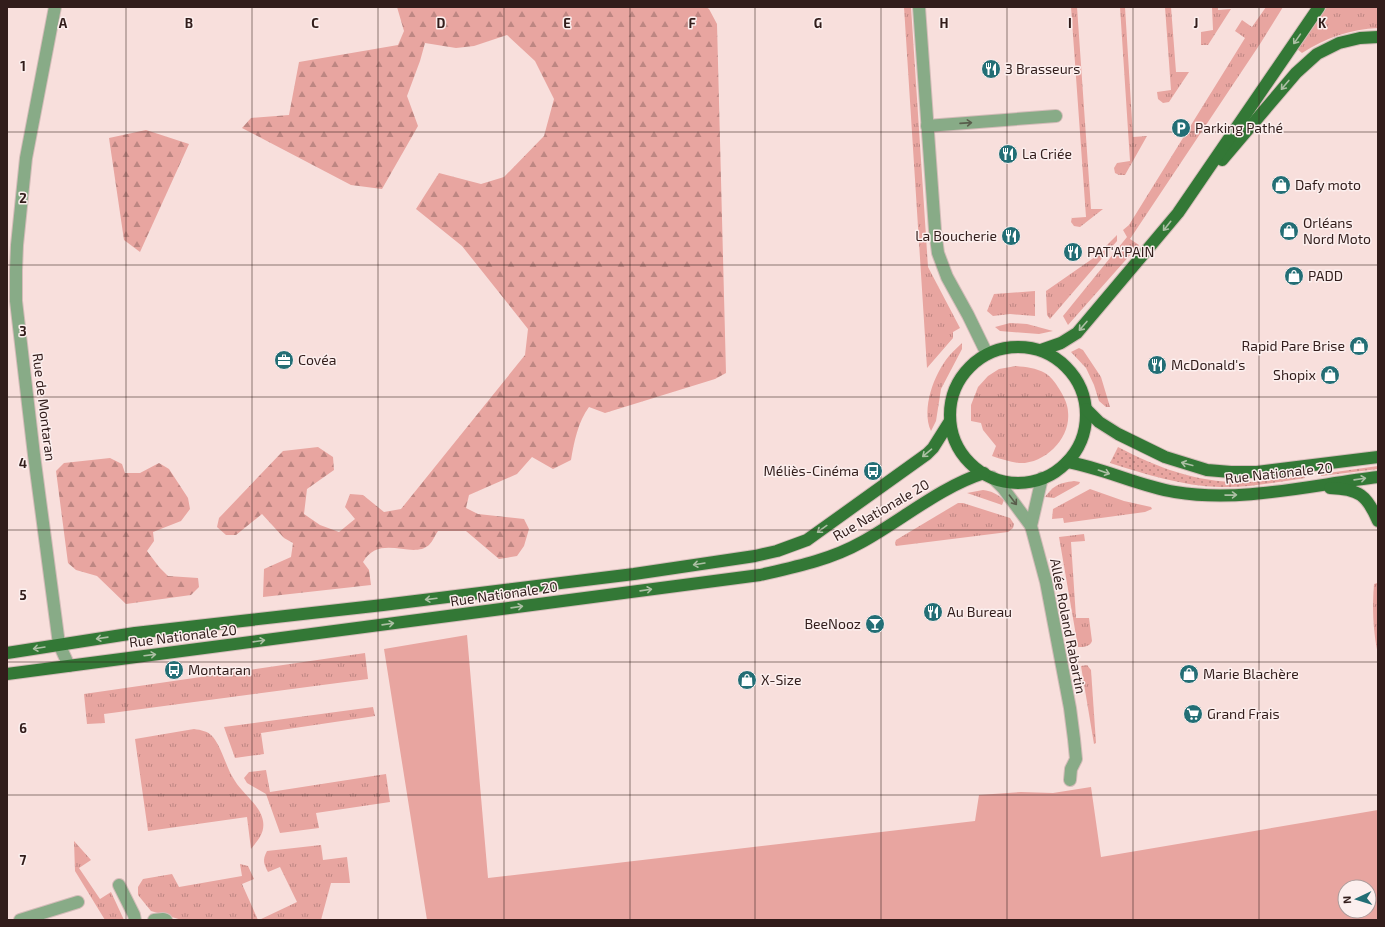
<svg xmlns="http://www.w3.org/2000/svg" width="1385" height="927" font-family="'Exo 2',sans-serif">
<defs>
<pattern id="grass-tufts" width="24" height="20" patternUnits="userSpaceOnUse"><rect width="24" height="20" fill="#e8a5a0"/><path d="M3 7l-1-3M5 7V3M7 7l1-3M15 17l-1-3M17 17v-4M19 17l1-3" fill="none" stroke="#bd8682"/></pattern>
<pattern id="forest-firs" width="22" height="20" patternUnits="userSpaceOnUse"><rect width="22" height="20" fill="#e8a5a0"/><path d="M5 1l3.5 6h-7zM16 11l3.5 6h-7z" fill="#bd8682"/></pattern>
<pattern id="garden-dots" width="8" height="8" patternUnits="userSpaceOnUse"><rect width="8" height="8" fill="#e8a5a0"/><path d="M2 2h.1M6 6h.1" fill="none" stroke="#bd8682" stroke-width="1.8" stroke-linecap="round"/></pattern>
</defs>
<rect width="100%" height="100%" fill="#f8dfdc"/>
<!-- grass -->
<g fill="url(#grass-tufts)">
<path d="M904 7H911L928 267 960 328 953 332V338L927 368Z"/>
<path d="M1071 7H1077L1091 209H1103L1080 227 1074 226 1071 222 1072 217V218L1086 217Z"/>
<path d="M1120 7H1125L1133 137 1147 136 1125 175H1119L1115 173 1114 168 1117 163 1130 161Z"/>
<path d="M1165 7H1171L1176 72H1189L1169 102 1163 103 1158 99 1157 92 1171 90Z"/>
<path d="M1212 7H1218V10L1231 9 1208 45H1201V32L1213 30Z"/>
<path d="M1266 7H1283L1260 44 1130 239 1139 245 1068 325 1063 316 1127 237 1123 230 1129 225 1245 38 1235 31 1242 20 1252 27Z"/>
<path d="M1327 7H1378V28C1351 29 1325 38 1302 53L1297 49Z"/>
<path d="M1117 235V241L1050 319 1047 315 1046 291 1105 250 1104 248Z"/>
<path d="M1035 291V316L1010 314 993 316 987 311 994 294Z"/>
<path d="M1010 323 1027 324 1053 331 1039 334 1000 331 995 327Z"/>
<path d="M962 343V349L941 389 936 421 931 431C921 409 934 374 949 356 953 351 958 347 962 343Z"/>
<path d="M1079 348 1083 350 1101 377 1110 407H1106L1099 401 1094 385 1086 368 1071 352Z"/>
<path d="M1016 366C1026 367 1036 368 1045 373 1052 377 1057 385 1061 392 1064 397 1068 405 1068 412 1071 438 1045 464 1019 463 1010 462 1001 459 992 456L996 446 983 430 981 423 971 421V405L978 387 988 376 999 369Z"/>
<path d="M1074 481 1080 482 1079 484 1054 498 1045 497C1054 485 1059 483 1074 481Z"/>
<path d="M1090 489 1124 501 1151 507 1152 509 1145 512 1064 523 1063 518 1052 519 1053 509Z"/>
<path d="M983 490C992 491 997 494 1004 500L1002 505 967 493Z"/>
<path d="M958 503H963L1010 518 1014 524 1013 528 1008 532 896 546 895 543 896 540Z"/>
<path d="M1084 534 1085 541 1071 542 1076 618H1089L1092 641C1090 647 1083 647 1078 647L1059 537Z"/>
<path d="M1377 583 1378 588V655C1373 631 1372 608 1374 584Z"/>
<path d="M365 653 368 679 104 714 105 723 87 724 84 694Z"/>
<path d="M1087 665 1091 670 1096 743 1094 744 1081 666Z"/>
<path d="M373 707 375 716 261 733 264 754 235 758 224 727Z"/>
<path d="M194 729C201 730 208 731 213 737 223 750 226 768 235 781 243 794 261 806 263 821 265 833 258 840 251 849L247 817 148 831 135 739Z"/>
<path d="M266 770 270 792 386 774 390 802 316 813 319 828 280 833 266 794 247 783 244 778 249 772Z"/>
<path d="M74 841 91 860 79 868 100 899 111 892 124 920H105L75 871Z"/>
<path d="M321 845 323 860 347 857 350 883H331L321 920H259L297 902 280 867 268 872C264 864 262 860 267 851Z"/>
<path d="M240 864 248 866 254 879 242 884 258 920H182L151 911 138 895V887L143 879 172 874 179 887 242 876Z"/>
</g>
<!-- forest -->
<g fill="url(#forest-firs)">
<path d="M397 7H706L709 9 717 24 726 373 715 379 605 413 589 407C578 422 574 442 571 460L553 469 532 457 517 474 469 495 466 508 478 514 524 519 529 529 524 546 517 556 499 559 466 531H438C435 535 433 541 429 545 412 560 380 533 363 562L369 570 371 585 263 597 264 569 291 557 293 543 284 538 262 514 236 535H226L217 527 219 518 283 451 318 447 333 457 334 470 307 489 304 514 320 525 339 532 355 519 345 507 350 494 363 495 384 512 401 509 525 355 528 329 462 246 416 209 439 173 481 184 504 177 544 136 554 99 535 61 507 35 474 46 456 48 425 43 420 61 407 96 418 126 382 189 351 185 242 128 251 118 289 115 299 62 398 45 404 31Z"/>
<path d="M146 130 189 144 140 252 124 240 109 138Z"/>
<path d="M110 458 122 464 125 473H140L159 463 169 469 188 498 190 509 181 521 153 532 154 541 147 551 159 567 168 576 198 578 199 587 191 595 126 604 97 576 76 570 68 563 56 471 64 463Z"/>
</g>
<!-- garden -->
<g fill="url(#garden-dots)">
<path d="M1118 447C1160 469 1201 484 1249 482 1268 481 1286 478 1304 476L1305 478C1277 482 1248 488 1220 487 1182 486 1145 474 1110 463Z"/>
<path d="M1378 466V469L1321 476V474Z"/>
</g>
<!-- pitch -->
<path fill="#e8a5a0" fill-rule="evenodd" d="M467 635 488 878 975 821 979 795 1021 792 1053 793 1091 787 1101 857 1378 810V920H427L384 649ZM1345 887H1369V911H1345Z"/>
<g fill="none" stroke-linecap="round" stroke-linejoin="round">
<!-- street casing -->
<g stroke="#d4bcb9" stroke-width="14">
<g id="street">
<path d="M55 7 26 158 17 245 16 270V301L34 455 59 644 69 666"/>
<path d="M919 7 935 230 938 253 947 277 968 315 987 354"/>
<path d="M927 126 1056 116"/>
<path d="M992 477 1003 488 1031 526"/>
<path d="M1042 478 1031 526 1046 582 1070 708 1074 739 1076 759 1071 769 1070 780"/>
<path d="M119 885 134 915 135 920"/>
<path d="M20 920 78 902"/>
<path d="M154 920 163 919 166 920"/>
</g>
</g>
<!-- primary casing -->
<g stroke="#d4bcb9" stroke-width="14">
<g id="primary">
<path d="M1222 160 1296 73 1317 54 1339 43 1360 38 1378 37"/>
<circle cx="1018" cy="415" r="68"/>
<path d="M1041 350 1061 343 1077 333 1136 263 1178 213 1319 7"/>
<path d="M1086 409 1099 422 1118 434 1165 457 1207 470 1231 472H1257L1378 457"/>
<path d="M1067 462C1104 468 1138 486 1175 492 1242 503 1311 485 1378 477"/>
<path d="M1330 488C1359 489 1367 495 1378 521"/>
<path d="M7 653 135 633 383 605 634 574 755 556 777 551 807 540 927 454 933 448 950 421"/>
<path d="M7 674 760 575C795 567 830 560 862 542 902 520 940 487 984 473"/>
</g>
</g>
<!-- street -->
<use href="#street" stroke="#88ab87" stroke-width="12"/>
<!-- primary -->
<use href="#primary" stroke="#337836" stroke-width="12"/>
</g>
<!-- one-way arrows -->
<defs><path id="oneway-shaft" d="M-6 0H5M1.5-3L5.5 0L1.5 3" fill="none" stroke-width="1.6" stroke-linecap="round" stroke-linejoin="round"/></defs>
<g stroke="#acbfa4">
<use href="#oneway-shaft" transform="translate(1297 39) rotate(125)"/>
<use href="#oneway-shaft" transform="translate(1285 85) rotate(130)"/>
<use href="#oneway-shaft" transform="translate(1167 226) rotate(129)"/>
<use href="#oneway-shaft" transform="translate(1083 326) rotate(131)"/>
<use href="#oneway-shaft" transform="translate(927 453) rotate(140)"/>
<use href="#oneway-shaft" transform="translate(1187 464) rotate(-165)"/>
<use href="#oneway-shaft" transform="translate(1104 472) rotate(19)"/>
<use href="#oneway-shaft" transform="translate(1360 479) rotate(-8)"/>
<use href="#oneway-shaft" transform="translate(1231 495) rotate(-1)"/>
<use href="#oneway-shaft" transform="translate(822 529) rotate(144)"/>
<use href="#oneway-shaft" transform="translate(699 564) rotate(171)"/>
<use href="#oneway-shaft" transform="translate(646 590) rotate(-8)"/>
<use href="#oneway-shaft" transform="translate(431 599) rotate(173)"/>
<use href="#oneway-shaft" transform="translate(517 607) rotate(-8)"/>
<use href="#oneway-shaft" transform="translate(388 624) rotate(-8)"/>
<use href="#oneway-shaft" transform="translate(102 638) rotate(172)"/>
<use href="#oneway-shaft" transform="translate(259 641) rotate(-8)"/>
<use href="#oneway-shaft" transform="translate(39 648) rotate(171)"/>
<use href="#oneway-shaft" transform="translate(150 655) rotate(-7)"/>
</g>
<g stroke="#595d4c">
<use href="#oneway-shaft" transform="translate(966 123) rotate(-4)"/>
<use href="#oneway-shaft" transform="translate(1013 500) rotate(53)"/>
</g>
<!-- grid -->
<path fill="none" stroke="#321d1b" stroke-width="1" stroke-opacity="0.55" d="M126 7V920M252 7V920M378 7V920M504 7V920M630 7V920M755 7V920M881 7V920M1007 7V920M1133 7V920M1259 7V920M7 132H1378M7 265H1378M7 397H1378M7 530H1378M7 662H1378M7 795H1378"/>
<!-- icons -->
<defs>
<g id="restaurant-disc" transform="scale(1)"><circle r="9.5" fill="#236e75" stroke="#fcefee"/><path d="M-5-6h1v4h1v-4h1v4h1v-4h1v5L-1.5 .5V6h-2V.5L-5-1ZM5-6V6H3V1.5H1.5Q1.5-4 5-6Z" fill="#fff"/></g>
<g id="parking-disc" transform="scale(1)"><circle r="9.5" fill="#236e75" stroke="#fcefee"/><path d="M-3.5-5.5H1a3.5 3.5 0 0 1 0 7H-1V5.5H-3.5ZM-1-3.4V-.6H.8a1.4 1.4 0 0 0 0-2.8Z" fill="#fff"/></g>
<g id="shop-disc" transform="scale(1)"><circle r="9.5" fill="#236e75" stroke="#fcefee"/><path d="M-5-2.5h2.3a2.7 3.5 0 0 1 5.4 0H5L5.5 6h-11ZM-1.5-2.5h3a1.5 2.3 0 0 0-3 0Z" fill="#fff"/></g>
<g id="office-disc" transform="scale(1)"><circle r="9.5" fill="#236e75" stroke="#fcefee"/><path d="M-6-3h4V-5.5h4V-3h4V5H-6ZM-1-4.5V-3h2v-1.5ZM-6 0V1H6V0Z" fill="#fff"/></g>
<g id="bus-disc" transform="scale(1)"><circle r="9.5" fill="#236e75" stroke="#fcefee"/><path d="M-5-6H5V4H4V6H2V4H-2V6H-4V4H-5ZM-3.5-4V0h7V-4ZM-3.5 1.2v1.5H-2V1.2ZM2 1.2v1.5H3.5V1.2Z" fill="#fff"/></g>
<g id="bar-disc" transform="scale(1)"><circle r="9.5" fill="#236e75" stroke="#fcefee"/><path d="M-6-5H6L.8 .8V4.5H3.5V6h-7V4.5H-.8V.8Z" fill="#fff"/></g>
<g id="supermarket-disc" transform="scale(1)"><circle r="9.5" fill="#236e75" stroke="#fcefee"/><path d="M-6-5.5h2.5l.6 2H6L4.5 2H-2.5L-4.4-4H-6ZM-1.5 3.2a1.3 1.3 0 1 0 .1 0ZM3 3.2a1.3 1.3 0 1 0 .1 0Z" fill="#fff"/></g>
</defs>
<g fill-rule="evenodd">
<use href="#restaurant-disc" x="991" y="69"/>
<use href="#parking-disc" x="1181" y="128"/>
<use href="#restaurant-disc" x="1008" y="154"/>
<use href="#shop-disc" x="1281" y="185"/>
<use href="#shop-disc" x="1289" y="231"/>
<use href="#restaurant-disc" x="1011" y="236"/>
<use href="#restaurant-disc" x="1073" y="252"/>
<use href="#shop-disc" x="1294" y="276"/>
<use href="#shop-disc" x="1359" y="346"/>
<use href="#office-disc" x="284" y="360"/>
<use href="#restaurant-disc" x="1157" y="365"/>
<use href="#shop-disc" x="1330" y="375"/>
<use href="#bus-disc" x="873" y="471"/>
<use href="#restaurant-disc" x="933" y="612"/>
<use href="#bar-disc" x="875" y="624"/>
<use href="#bus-disc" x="174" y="670"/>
<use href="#shop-disc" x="1189" y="674"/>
<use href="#shop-disc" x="747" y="680"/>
<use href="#supermarket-disc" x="1193" y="714"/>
</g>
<g text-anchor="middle" stroke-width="3" stroke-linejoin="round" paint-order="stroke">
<!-- poi labels -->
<g font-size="14" fill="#321d1b" stroke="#fcefee" text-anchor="start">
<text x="1005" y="74">3 Brasseurs</text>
<text x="1195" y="133">Parking Pathé</text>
<text x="1022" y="159">La Criée</text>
<text x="1295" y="190">Dafy moto</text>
<text x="1303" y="228">Orléans<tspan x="1303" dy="16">Nord Moto</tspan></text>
<text x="997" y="241" text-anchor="end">La Boucherie</text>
<text x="1087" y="257">PAT'A'PAIN</text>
<text x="1308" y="281">PADD</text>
<text x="1345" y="351" text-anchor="end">Rapid Pare Brise</text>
<text x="298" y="365">Covéa</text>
<text x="1171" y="370">McDonald's</text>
<text x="1316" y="380" text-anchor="end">Shopix</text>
<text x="859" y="476" text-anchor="end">Méliès-Cinéma</text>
<text x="947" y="617">Au Bureau</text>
<text x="861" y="629" text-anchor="end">BeeNooz</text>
<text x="188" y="675">Montaran</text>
<text x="1203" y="679">Marie Blachère</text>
<text x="761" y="685">X-Size</text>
<text x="1207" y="719">Grand Frais</text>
</g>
<!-- street labels -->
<g font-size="14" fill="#321d1b" stroke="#fcefee">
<text transform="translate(44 407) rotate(83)" y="5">Rue de Montaran</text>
<text transform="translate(1279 473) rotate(-6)" y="5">Rue Nationale 20</text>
<text transform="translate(881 510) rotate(-30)" y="5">Rue Nationale 20</text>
<text transform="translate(504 594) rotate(-8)" y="5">Rue Nationale 20</text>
<text transform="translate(1068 626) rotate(79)" y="5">Allée Roland Rabartin</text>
<text transform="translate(183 636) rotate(-7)" y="5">Rue Nationale 20</text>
</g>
</g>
<g font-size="13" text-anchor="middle" font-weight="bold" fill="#321d1b" stroke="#fcefee" stroke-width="3" stroke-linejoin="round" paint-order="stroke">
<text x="63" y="28">A</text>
<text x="189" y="28">B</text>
<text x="315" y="28">C</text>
<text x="441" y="28">D</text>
<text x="567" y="28">E</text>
<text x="692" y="28">F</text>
<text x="818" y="28">G</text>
<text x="944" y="28">H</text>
<text x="1070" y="28">I</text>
<text x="1196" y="28">J</text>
<text x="1322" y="28">K</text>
<text x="23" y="71">1</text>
<text x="23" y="203">2</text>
<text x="23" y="336">3</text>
<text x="23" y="468">4</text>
<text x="23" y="600">5</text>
<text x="23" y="733">6</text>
<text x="23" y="865">7</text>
</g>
<!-- border -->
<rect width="1385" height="927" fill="none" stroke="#321d1b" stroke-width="16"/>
<!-- north arrow -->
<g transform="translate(1357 899) rotate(266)"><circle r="19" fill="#fcefee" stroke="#ab9b9a"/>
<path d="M0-3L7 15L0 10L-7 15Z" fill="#236e75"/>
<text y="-6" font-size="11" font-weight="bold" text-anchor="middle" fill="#321d1b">N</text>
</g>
</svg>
